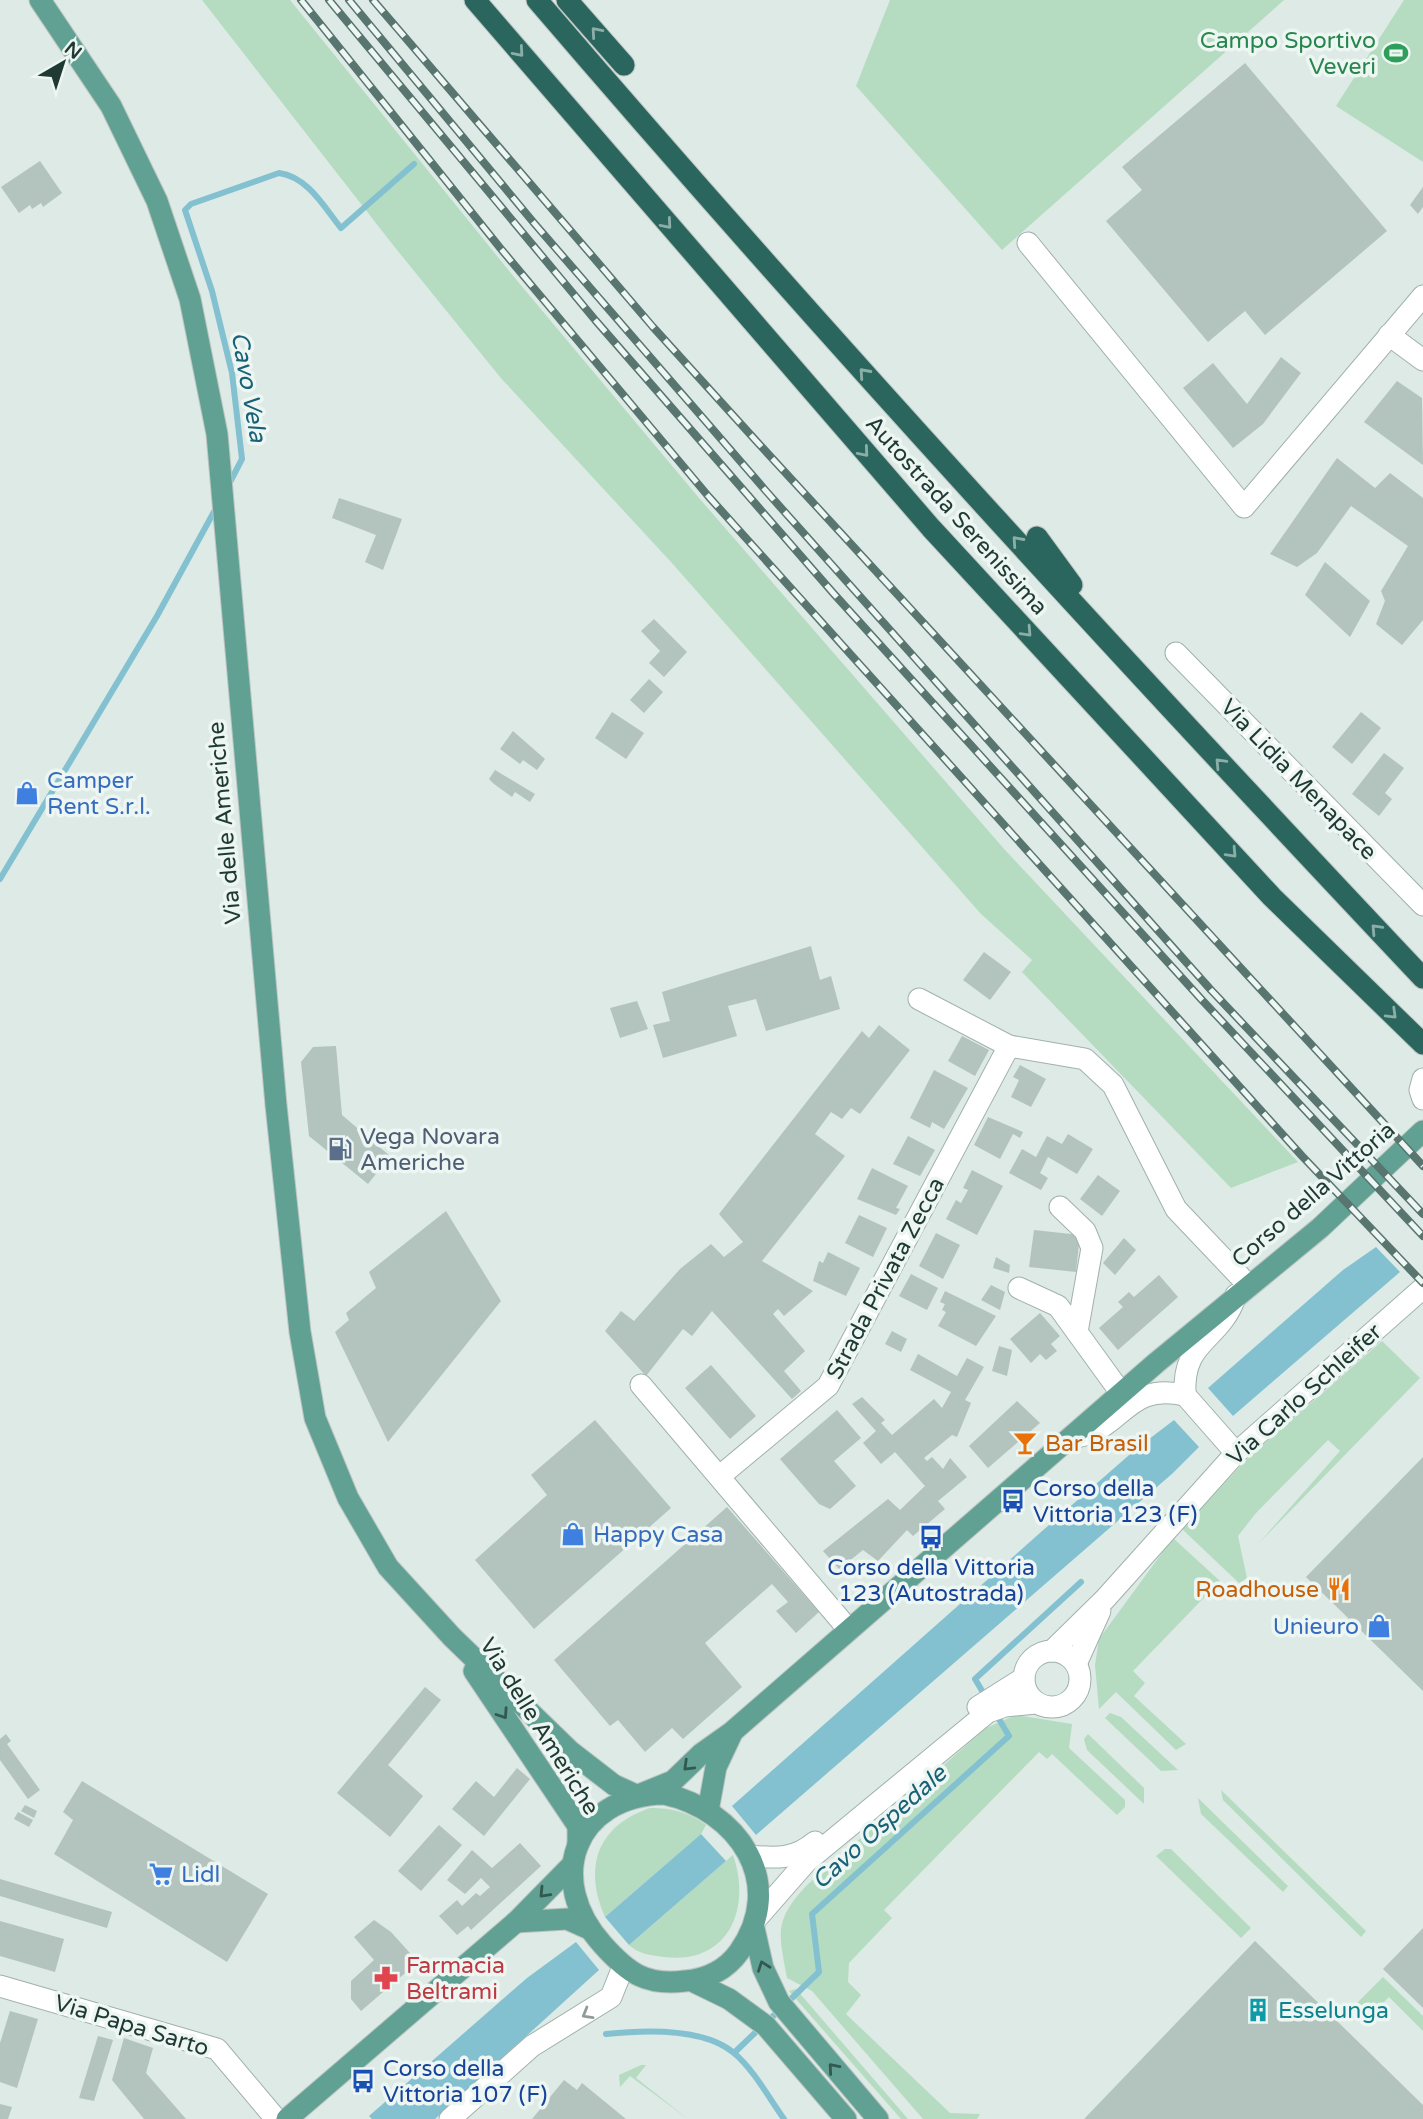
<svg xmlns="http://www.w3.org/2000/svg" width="1423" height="2119" font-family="'Varela Round',sans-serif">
<rect width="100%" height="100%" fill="#ddeae5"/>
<!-- green -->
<g fill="#b5dcc1">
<path d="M202 0H290L514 277 699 498 1005 850 1298 1162 1231 1188 1022 972 1032 960 981 914 671 562 500 377 393 245Z"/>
<path d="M890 0H1284L1002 250 856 86Z"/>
<path d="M1404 0H1423V162L1336 106Z"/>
<path d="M1382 1341 1420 1378 1259 1543 1340 1451 1328 1440 1256 1513 1238 1536 1247 1578 1239 1583 1182 1529 1249 1457Z"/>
<path d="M1173 1538 1220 1581 1133 1671 1145 1683 1134 1696 1186 1744 1176 1750 1116 1692 1099 1709 1095 1665 1099 1639Z"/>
<path d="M1110 1713 1121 1717 1178 1770 1161 1771 1105 1718Z"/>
<path d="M1016 1715 1072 1724 1069 1748 1125 1800V1807L1117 1815 1052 1754 1047 1759 1039 1752 884 1910 892 1918 849 1963 848 1982 861 1995 846 2014 950 2113 980 2114 977 2119H923L812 1991 787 1978C779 1934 773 1921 807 1885L986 1728Z"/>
<path d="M1088 1734 1144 1788V1804L1087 1750 1084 1739Z"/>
<path d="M1221 1790 1366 1931 1361 1937 1223 1800Z"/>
<path d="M1198 1798 1288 1886 1283 1892 1201 1814Z"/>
<path d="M650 1808C673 1808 687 1812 706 1825L701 1834 605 1917C583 1867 597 1826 650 1808Z"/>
<path d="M1165 1849H1171L1251 1928 1241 1938 1156 1856Z"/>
<path d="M733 1855C752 1909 728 1965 664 1957 650 1955 639 1954 629 1945Z"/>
<path d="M1383 1977 1423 2016V2031L1389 1997 1365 2021 1352 2008Z"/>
<path d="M796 1989 908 2119H901L789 1991Z"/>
<path d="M641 2065H646L636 2078 688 2119 630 2076 620 2087 619 2075Z"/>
</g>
<!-- water -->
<g fill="#83c1d1">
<path d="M1376 1247 1400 1272 1233 1416 1208 1388 1343 1270Z"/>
<path d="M1174 1420 1199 1447 1173 1473 756 1835 732 1806 1041 1532 1136 1449Z"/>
<path d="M701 1834 726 1861 629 1945 605 1917Z"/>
<path d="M576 1942 599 1970 435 2119H372L369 2116 527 1978Z"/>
</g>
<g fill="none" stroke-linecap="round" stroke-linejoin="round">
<!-- stream -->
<g stroke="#83c1d1" stroke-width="6">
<path d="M228 486 242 459 232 373 212 291 185 210 191 204 279 173C308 177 324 207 341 228L414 164"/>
<path d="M0 879 157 616 216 508"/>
<path d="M987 1699 975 1679 1081 1582"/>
<path d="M768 2021 819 1972 812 1914 1009 1736 996 1714"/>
<path d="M606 2034C644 2030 703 2027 734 2053 754 2070 769 2098 784 2119"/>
<path d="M734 2053 760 2028"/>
</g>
</g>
<!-- building -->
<g fill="#b3c4be">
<path d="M1245 63 1387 231 1265 335 1245 311 1208 342 1106 221 1142 190 1122 167Z"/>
<path d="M40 161 62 193 43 207 41 203 32 209 30 205 19 213 1 187Z"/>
<path d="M1423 187V207L1418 214 1410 205Z"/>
<path d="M1281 357 1301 373 1263 424 1233 448 1183 388 1213 363 1247 404Z"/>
<path d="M1397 381 1422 398 1423 465 1364 422Z"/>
<path d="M1337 458 1375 488 1390 473 1423 498V620L1402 645 1376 624 1385 601 1381 591 1408 546 1351 506 1317 553 1297 567 1270 554Z"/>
<path d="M339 498 402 519 383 570 365 562 376 535 332 518Z"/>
<path d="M1325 562 1370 601 1350 637 1305 595Z"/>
<path d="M654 619 687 652 664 677 649 663 660 651 641 631Z"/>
<path d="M649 679 663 692 644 713 630 700Z"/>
<path d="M612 712 644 733 626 759 595 738Z"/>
<path d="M1361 712 1381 728 1352 764 1332 747Z"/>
<path d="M513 731 545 759 537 770 523 760 520 764 500 749Z"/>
<path d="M1384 753 1404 768 1385 793 1392 799 1379 816 1352 794Z"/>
<path d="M495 770 535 794 530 802 515 792 512 797 494 784 489 779Z"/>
<path d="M811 946 820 980 831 976 840 1009 766 1031 756 999 728 1006 737 1036 663 1058 653 1025 670 1021 662 992Z"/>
<path d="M984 952 1011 972 990 1000 963 980Z"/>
<path d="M637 1001 648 1029 620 1038 610 1008Z"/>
<path d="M879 1025 910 1050 860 1114 851 1108 842 1119 831 1112 815 1134 845 1156 762 1261 813 1291 784 1316 778 1309 773 1314 805 1351 784 1371 801 1391 792 1399 712 1311 692 1336 683 1329 646 1376 605 1331 621 1311 634 1321 680 1269 711 1244 724 1257 743 1242 719 1214 862 1031 869 1038Z"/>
<path d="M962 1036 989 1050 975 1076 948 1061Z"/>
<path d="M336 1046 342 1115 390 1156 368 1184 309 1136 301 1062 313 1047Z"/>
<path d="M1020 1065 1046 1079 1031 1107 1011 1097 1019 1080 1013 1077Z"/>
<path d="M934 1070 968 1088 944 1129 932 1122 930 1128 910 1118Z"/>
<path d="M988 1117 1023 1132 1020 1138 1013 1134 1000 1159 974 1145Z"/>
<path d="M1068 1134 1093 1149 1077 1174 1048 1157 1040 1173 1048 1178 1041 1190 1009 1173 1022 1149 1036 1157 1047 1136 1062 1144Z"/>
<path d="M908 1136 935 1150 920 1176 893 1164Z"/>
<path d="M872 1168 908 1186 896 1208 900 1209 896 1215 857 1199Z"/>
<path d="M972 1170 1003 1186 977 1235 946 1219 956 1200 961 1203 968 1190 963 1188Z"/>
<path d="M1098 1175 1120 1191 1102 1216 1080 1199Z"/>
<path d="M446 1211 501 1301 388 1442 335 1332 349 1320 346 1313 376 1288 369 1272Z"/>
<path d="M859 1215 887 1228 873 1257 845 1243Z"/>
<path d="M1034 1230 1080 1235 1076 1272 1029 1267Z"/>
<path d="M936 1233 960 1245 943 1279 919 1266Z"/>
<path d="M1124 1238 1136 1250 1115 1275 1103 1263Z"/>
<path d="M828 1252 860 1268 846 1296 813 1281 819 1261 823 1263Z"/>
<path d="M996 1257 1010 1265 1009 1273 993 1268Z"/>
<path d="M911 1274 938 1288 927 1310 899 1296Z"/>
<path d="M1159 1275 1178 1297 1118 1350 1099 1328 1123 1307 1118 1302 1129 1292 1134 1297Z"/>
<path d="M991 1285 1005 1292 1000 1310 981 1300Z"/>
<path d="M945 1291 996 1316 976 1346 938 1326 946 1312 942 1310 945 1304 940 1302Z"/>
<path d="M1040 1313 1060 1336 1051 1344 1057 1351 1046 1360 1040 1354 1031 1363 1010 1339Z"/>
<path d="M892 1331 907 1339 901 1352 885 1344Z"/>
<path d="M999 1346 1012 1350 1007 1376 992 1371Z"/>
<path d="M918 1354 957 1376 967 1358 984 1367 965 1400 971 1403 957 1437 952 1435 924 1458 927 1461 932 1457 943 1469 950 1458 967 1477 938 1501 945 1509 913 1536 907 1530 878 1561 863 1550 848 1562 856 1572 847 1578 823 1551 888 1499 900 1510 925 1486 895 1452 881 1464 863 1443 876 1431 852 1404 862 1397 885 1420 881 1423 892 1435 934 1399 942 1408 951 1392 910 1370Z"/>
<path d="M711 1365 756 1416 730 1439 685 1388Z"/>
<path d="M1017 1401 1040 1423 988 1468 969 1446Z"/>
<path d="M837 1410 861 1438 834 1461 856 1486 830 1509 819 1504 780 1459Z"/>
<path d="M595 1420 671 1508 534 1629 475 1560 547 1495 531 1475Z"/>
<path d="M1423 1457V1691L1306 1577Z"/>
<path d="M727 1507 819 1612 796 1633 776 1611 788 1602 772 1584 705 1643 742 1687 683 1739 672 1728 645 1752 618 1720 610 1726 554 1660Z"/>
<path d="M425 1687 441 1700 388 1765 423 1796 390 1837 337 1793Z"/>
<path d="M6 1734 11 1741 7 1744 40 1790 28 1799 0 1760V1739Z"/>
<path d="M517 1768 530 1779 484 1836 452 1809 476 1781 494 1797Z"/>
<path d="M82 1781 268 1894 227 1962 54 1854 73 1820 63 1812Z"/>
<path d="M25 1805 37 1811 34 1818 21 1811Z"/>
<path d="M18 1812 33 1820 29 1827 14 1819Z"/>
<path d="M439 1825 462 1845 421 1891 398 1871Z"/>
<path d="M520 1843 541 1866 471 1930 468 1926 457 1935 439 1916 457 1900 462 1906 476 1893 480 1896 490 1887 481 1878 465 1894 447 1880 472 1850 492 1868Z"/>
<path d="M0 1879 112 1912 107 1928 0 1896Z"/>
<path d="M374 1920 391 1932 418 1962 361 2011 351 1999V1981L374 1960 354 1937Z"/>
<path d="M0 1921 64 1939 55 1972 0 1956Z"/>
<path d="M1423 1928V2008L1383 1969Z"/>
<path d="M1255 1941 1423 2105V2119H1084Z"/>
<path d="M10 2011 38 2019 17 2088 0 2082V2043Z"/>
<path d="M98 2036 113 2040 94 2101 79 2098Z"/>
<path d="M124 2038 153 2048 146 2073 186 2119H144L112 2080Z"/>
<path d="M564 2080 577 2090 582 2083 626 2119H532Z"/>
<path d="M0 2104 12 2107 8 2119H0Z"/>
</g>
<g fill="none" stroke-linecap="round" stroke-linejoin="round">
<!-- minor casing -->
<g stroke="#a0b1ac" stroke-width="23">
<g id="minor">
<path d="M1028 243 1244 507 1423 296"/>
<path d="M1389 335 1423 360"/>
<path d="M1176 653 1423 905"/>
<path d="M919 999 1009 1046 1085 1059 1113 1085 1176 1209 1249 1286"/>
<path d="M1423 1079 1420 1090 1423 1099"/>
<path d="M1060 1207 1085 1231 1092 1248 1077 1332"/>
<path d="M1019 1288 1058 1306 1121 1393"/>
<path d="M641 1385 849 1630"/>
<path d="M1185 1395 1236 1453"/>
<path d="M1070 1438C1124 1432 1124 1381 1185 1395 1182 1338 1220 1343 1236 1295"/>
<path d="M720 1476 828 1386 1009 1046"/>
<path d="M1052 1651 1105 1599 1236 1453 1423 1288"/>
<circle cx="1052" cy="1679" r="28"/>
<path d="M1076 1664 1100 1611"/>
<path d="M978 1707 1024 1678"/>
<path d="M749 1856C776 1858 794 1860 815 1842"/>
<path d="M757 1918 806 1862 988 1712 1005 1706 1036 1703"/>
<path d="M0 1986 217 2049 276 2119"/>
<path d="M450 2119 532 2046 611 1997 623 1967"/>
</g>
</g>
<!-- major casing -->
<g stroke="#bcc4c2" stroke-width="23">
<g id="major">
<path d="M40 0 111 106 157 201 190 299 217 434 276 1105 300 1332 315 1418 348 1498 388 1567 452 1637 570 1751 614 1785 636 1795"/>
<path d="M474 1671 578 1826V1845"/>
<path d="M641 1794 673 1781 701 1754 732 1732 1156 1363 1320 1228 1423 1131"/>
<path d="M664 1794C738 1810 788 1883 739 1952 726 1970 707 1979 685 1981 646 1986 628 1973 603 1945 544 1880 574 1796 664 1794Z"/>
<path d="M708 1811 716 1767 732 1733"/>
<path d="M516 1922 567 1919 587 1928"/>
<path d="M754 1928 763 1968 779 2002 878 2119"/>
<path d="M692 1981 729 1999 766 2026 846 2119"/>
<path d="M287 2119 516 1922 572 1865"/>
</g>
</g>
<!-- highway casing -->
<g stroke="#bcc4c2" stroke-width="23">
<g id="highway">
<path d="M475 0 931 528 1272 897 1423 1044"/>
<path d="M537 0C823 334 1121 658 1423 978"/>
<path d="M567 0 624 65"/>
<path d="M1037 537 1072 585"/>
</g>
</g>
<!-- minor -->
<use href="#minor" stroke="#fff" stroke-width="21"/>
<!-- major -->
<use href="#major" stroke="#60a193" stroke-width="21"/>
<!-- highway -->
<use href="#highway" stroke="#2a665d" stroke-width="21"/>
<!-- rail casing -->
<g stroke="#58756f" stroke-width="8">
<g id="rail">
<path d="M301 0 501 249 709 497 1302 1156 1423 1283"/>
<path d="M329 0 596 321 834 594 1202 1000 1423 1236"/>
<path d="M349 0 534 223 766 491 1211 990 1423 1214"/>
<path d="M373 0 653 327 759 444 1423 1166"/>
</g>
</g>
<!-- rail -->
<use href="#rail" stroke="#edf6f2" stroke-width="5" stroke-dasharray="16" stroke-linecap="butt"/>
</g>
<!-- one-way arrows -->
<defs><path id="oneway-chevron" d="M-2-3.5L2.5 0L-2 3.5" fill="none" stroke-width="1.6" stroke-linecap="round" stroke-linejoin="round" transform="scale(1.75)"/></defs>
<g stroke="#8caea8">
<use href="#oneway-chevron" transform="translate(596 32) rotate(-131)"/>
<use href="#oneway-chevron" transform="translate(519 52) rotate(49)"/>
<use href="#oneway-chevron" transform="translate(667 224) rotate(49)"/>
<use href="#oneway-chevron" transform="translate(864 373) rotate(-132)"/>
<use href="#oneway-chevron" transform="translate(864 452) rotate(49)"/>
<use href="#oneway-chevron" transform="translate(1017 541) rotate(-132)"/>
<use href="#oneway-chevron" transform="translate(1027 632) rotate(47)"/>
<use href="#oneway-chevron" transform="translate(1220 763) rotate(-133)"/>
<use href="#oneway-chevron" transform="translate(1232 853) rotate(47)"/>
<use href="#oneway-chevron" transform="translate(1376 929) rotate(-133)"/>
<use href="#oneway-chevron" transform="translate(1392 1014) rotate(44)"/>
</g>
<g stroke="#325850">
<use href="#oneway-chevron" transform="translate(503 1714) rotate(56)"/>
<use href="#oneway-chevron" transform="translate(688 1766) rotate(136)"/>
<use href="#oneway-chevron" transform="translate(544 1893) rotate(134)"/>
<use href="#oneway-chevron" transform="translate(763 1966) rotate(-110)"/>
<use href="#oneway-chevron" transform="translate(833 2068) rotate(-131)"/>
</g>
<use stroke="#8f9c99" href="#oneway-chevron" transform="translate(587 2014) rotate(150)"/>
<!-- icons -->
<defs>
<g id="stadium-bare" transform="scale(1.89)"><path d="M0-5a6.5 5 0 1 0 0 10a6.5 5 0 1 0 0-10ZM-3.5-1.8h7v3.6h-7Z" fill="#2e9e5b" stroke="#edf6f2" stroke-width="2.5" paint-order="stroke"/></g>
<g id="shop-bare" transform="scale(1.89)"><path d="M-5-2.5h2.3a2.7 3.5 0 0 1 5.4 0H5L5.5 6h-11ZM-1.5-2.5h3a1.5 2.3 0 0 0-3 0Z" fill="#3f7fe0" stroke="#edf6f2" stroke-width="2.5" paint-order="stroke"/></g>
<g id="fuel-bare" transform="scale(1.89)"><path d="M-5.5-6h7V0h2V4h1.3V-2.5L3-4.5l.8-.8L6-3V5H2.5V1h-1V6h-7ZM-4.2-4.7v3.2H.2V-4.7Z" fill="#5c6f8a" stroke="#edf6f2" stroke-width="2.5" paint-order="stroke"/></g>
<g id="bar-bare" transform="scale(1.89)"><path d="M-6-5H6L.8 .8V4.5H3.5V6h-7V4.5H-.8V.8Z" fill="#e8710a" stroke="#edf6f2" stroke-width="2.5" paint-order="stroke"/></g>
<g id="bus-bare" transform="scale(1.89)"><path d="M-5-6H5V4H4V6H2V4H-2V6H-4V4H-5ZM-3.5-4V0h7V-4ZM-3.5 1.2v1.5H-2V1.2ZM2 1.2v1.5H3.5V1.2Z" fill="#1a4fb4" stroke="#edf6f2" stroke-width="2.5" paint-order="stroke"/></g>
<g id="restaurant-bare" transform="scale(1.89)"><path d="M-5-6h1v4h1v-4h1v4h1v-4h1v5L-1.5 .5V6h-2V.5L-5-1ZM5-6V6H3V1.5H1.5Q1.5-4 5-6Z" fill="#e8710a" stroke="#edf6f2" stroke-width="2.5" paint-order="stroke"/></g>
<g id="supermarket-bare" transform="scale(1.89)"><path d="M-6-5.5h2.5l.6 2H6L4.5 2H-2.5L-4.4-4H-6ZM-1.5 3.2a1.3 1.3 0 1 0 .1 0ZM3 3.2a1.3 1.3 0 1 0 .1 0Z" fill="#3f7fe0" stroke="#edf6f2" stroke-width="2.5" paint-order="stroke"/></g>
<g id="pharmacy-bare" transform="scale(1.89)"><path d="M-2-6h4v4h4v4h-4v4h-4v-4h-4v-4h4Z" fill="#e0444e" stroke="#edf6f2" stroke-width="2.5" paint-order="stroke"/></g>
<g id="building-bare" transform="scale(1.89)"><path d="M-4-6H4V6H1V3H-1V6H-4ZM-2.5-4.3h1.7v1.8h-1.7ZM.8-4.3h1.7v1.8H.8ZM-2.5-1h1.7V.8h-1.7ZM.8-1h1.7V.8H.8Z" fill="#0f9aa8" stroke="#edf6f2" stroke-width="2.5" paint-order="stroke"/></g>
</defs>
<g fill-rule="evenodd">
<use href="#stadium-bare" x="1396" y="53"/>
<use href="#shop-bare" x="27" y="793"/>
<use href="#fuel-bare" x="340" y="1149"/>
<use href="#bar-bare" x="1025" y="1443"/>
<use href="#bus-bare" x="1013" y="1501"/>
<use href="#shop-bare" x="573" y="1534"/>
<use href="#bus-bare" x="931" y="1537"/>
<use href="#restaurant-bare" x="1339" y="1589"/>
<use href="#shop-bare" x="1379" y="1626"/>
<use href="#supermarket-bare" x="161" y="1874"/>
<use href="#pharmacy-bare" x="386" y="1978"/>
<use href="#building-bare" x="1258" y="2010"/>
<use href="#bus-bare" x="363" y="2081"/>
</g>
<g text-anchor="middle" stroke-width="7" stroke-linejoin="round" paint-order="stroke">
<!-- leisure labels -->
<g font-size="23" fill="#27864d" stroke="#edf6f2" text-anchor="end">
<text x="1376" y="48">Campo Sportivo<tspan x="1376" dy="26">Veveri</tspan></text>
</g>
<!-- street labels -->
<g font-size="23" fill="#1f3933" stroke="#edf6f2">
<text transform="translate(957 515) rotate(48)" y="8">Autostrada Serenissima</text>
<text transform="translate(1299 779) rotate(46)" y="8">Via Lidia Menapace</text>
<text transform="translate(224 823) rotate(-95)" y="8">Via delle Americhe</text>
<text transform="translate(1313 1194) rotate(-41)" y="8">Corso della Vittoria</text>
<text transform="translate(885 1278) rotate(-62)" y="8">Strada Privata Zecca</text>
<text transform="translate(1304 1394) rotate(-42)" y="8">Via Carlo Schleifer</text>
<text transform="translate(540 1726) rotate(58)" y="8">Via delle Americhe</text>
<text transform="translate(132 2025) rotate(17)" y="8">Via Papa Sarto</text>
</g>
<!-- shop labels -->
<g font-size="23" fill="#366cbe" stroke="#edf6f2" text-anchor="start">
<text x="47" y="788">Camper<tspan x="47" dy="26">Rent S.r.l.</tspan></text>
<text x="593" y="1542">Happy Casa</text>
<text x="1359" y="1634" text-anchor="end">Unieuro</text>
<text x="181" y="1882">Lidl</text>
</g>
<!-- service labels -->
<g font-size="23" fill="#4e5e75" stroke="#edf6f2" text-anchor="start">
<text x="360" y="1144">Vega Novara<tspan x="360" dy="26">Americhe</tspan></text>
</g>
<!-- food labels -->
<g font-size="23" fill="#c56008" stroke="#edf6f2" text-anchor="start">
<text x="1045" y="1451">Bar Brasil</text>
<text x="1319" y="1597" text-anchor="end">Roadhouse</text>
</g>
<!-- transit labels -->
<g font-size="23" fill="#164399" stroke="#edf6f2" text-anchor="start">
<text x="1033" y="1496">Corso della<tspan x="1033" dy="26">Vittoria 123 (F)</tspan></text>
<text x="931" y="1575" text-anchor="middle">Corso della Vittoria<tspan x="931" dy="26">123 (Autostrada)</tspan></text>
<text x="383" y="2076">Corso della<tspan x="383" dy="26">Vittoria 107 (F)</tspan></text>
</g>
<!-- health labels -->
<g font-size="23" fill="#be3a42" stroke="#edf6f2" text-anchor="start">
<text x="406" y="1973">Farmacia<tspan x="406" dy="26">Beltrami</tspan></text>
</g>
<!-- culture labels -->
<g font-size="23" fill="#0d838f" stroke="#edf6f2" text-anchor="start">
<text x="1278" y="2018">Esselunga</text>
</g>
<!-- water labels -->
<g font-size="24" font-style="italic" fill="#186176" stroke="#edf6f2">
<text transform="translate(249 387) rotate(80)" y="8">Cavo Vela</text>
<text transform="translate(879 1827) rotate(-42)" y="8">Cavo Ospedale</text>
</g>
</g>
<!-- north arrow -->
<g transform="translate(63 63) rotate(39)" stroke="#edf6f2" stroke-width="5" paint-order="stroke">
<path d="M0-5L12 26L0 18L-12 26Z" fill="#1f3933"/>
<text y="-10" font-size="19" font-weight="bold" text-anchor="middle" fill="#1f3933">N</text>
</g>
</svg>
